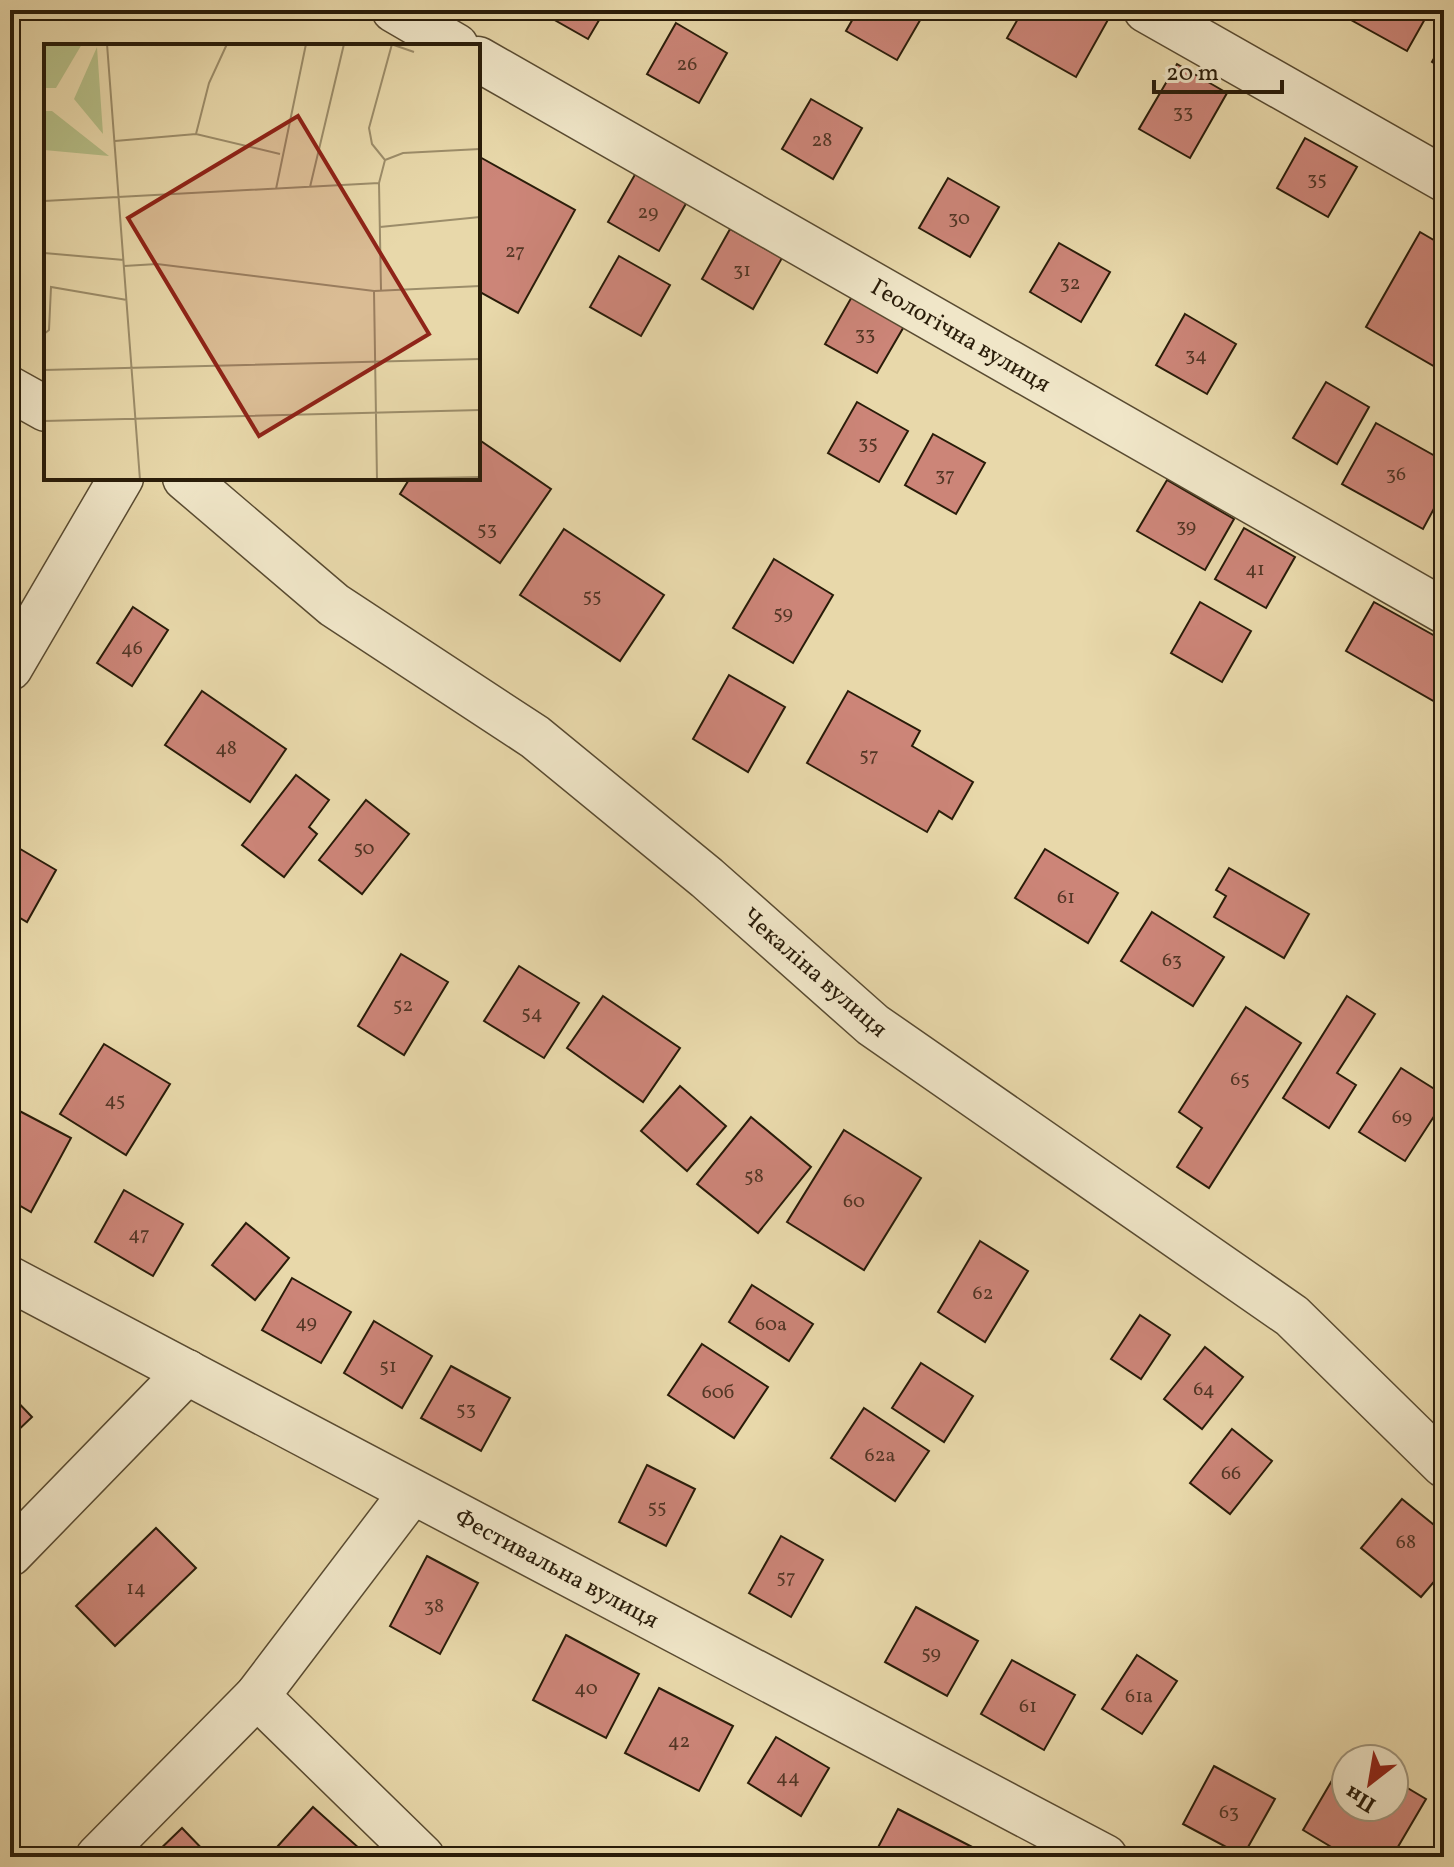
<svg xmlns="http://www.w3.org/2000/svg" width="1454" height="1867" font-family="Vollkorn,serif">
<rect width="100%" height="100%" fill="#e8d8aa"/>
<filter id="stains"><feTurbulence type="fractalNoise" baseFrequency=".0025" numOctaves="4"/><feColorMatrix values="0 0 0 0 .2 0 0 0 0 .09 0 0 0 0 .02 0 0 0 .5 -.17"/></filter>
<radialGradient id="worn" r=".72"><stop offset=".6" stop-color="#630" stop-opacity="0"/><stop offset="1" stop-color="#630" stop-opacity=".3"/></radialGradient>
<!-- building -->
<g fill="#cc8578" stroke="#291c09" stroke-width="2">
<path d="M537 10H605L588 39Z"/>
<path d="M858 10H926L897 60 846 31Z"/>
<path d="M1023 10H1095L1109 18 1076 77 1007 38Z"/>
<path d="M1333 10H1430L1407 51Z"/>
<path d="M676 23 727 53 699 103 647 74Z"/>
<path d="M1444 41V69L1432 62Z"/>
<path d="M1177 64 1227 93 1190 158 1139 129Z"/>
<path d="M811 99 862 128 833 179 782 149Z"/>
<path d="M1305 138 1357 167 1328 217 1277 188Z"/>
<path d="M478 156 575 210 518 313 478 291Z"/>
<path d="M637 171 688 200 659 251 608 222Z"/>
<path d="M948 178 999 207 970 257 919 228Z"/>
<path d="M730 229 782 258 753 309 702 279Z"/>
<path d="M1420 232 1444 246V372L1366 327Z"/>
<path d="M1059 243 1110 272 1081 322 1030 292Z"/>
<path d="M619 256 670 285 641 336 590 307Z"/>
<path d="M854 293 906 323 877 373 825 344Z"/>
<path d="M1185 314 1236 344 1207 394 1156 365Z"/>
<path d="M1326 382 1369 407 1337 464 1293 438Z"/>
<path d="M857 402 908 431 879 482 828 453Z"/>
<path d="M1376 423 1444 461V490L1423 529 1342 484Z"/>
<path d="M933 434 985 463 956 514 905 485Z"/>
<path d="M478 439 551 489 500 563 400 494 410 478H478Z"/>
<path d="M1167 480 1234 519 1205 570 1137 531Z"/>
<path d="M1244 528 1295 557 1266 608 1215 579Z"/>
<path d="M564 529 664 595 620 661 520 595Z"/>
<path d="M774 559 833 595 793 663 733 628Z"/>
<path d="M1200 602 1251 631 1222 682 1171 653Z"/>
<path d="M1374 602 1444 641V707L1346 651Z"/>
<path d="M133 607 168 630 132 686 97 663Z"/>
<path d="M729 675 785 707 748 772 693 739Z"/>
<path d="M202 691 286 749 250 802 165 745Z"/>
<path d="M848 691 920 731 912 746 973 782 952 819 939 811 927 832 807 763Z"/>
<path d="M296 775 329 800 309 827 317 834 284 877 242 845Z"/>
<path d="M366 800 409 834 362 894 319 860Z"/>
<path d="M10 843 56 870 27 922 10 912Z"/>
<path d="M1045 849 1118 893 1088 943 1015 898Z"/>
<path d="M1229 868 1309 914 1284 958 1214 917 1226 896 1216 890Z"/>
<path d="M1152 912 1224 957 1193 1006 1121 961Z"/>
<path d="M401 954 448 982 404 1055 358 1026Z"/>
<path d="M519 966 579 1003 544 1058 484 1021Z"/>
<path d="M603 996 680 1048 643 1102 567 1048Z"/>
<path d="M1347 996 1375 1014 1337 1073 1356 1085 1329 1128 1283 1098Z"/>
<path d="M1246 1007 1301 1043 1209 1188 1177 1167 1202 1128 1179 1112Z"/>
<path d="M104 1044 170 1084 126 1155 60 1114Z"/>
<path d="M1401 1068 1444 1095V1101L1405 1161 1359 1132Z"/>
<path d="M680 1086 726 1126 687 1171 641 1131Z"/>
<path d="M10 1106 71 1138 31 1212 10 1200Z"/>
<path d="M751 1117 811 1167 758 1233 697 1184Z"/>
<path d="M844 1130 921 1178 864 1270 787 1222Z"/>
<path d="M124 1190 183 1224 153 1276 95 1242Z"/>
<path d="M246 1223 289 1258 255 1300 212 1265Z"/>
<path d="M980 1241 1028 1271 985 1342 938 1312Z"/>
<path d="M292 1278 351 1312 321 1363 262 1330Z"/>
<path d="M752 1285 813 1324 789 1361 729 1322Z"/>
<path d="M1140 1315 1170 1335 1141 1379 1111 1359Z"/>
<path d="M374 1321 432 1356 402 1408 344 1373Z"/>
<path d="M702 1344 768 1387 734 1438 668 1395Z"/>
<path d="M1205 1347 1243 1377 1202 1429 1164 1399Z"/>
<path d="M921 1363 973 1396 944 1442 892 1408Z"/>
<path d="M451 1366 510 1398 481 1451 421 1418Z"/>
<path d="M10 1394 32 1417 10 1438Z"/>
<path d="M864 1408 929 1451 895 1501 831 1458Z"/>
<path d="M1232 1429 1272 1461 1230 1514 1190 1483Z"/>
<path d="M647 1465 695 1489 666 1546 619 1522Z"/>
<path d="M1402 1499 1444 1533V1570L1421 1597 1361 1548Z"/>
<path d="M156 1528 196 1568 115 1646 76 1606Z"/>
<path d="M781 1536 823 1560 791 1617 749 1593Z"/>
<path d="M427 1556 478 1583 440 1654 390 1626Z"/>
<path d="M916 1607 978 1641 947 1696 885 1662Z"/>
<path d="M566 1635 639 1674 606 1738 533 1700Z"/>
<path d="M1137 1655 1177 1681 1142 1734 1102 1709Z"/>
<path d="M1012 1660 1075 1695 1044 1750 981 1714Z"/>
<path d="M659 1688 733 1726 699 1791 625 1753Z"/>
<path d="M776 1737 829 1768 801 1816 748 1783Z"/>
<path d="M1348 1753 1358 1759H1346V1807H1394V1780L1426 1799 1392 1857H1348L1303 1830Z"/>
<path d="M1214 1766 1275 1799 1243 1856 1183 1824Z"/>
<path d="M313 1807 360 1849 353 1857H268Z"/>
<path d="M898 1809 984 1853 982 1857H873Z"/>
<path d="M182 1828 210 1857H152Z"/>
</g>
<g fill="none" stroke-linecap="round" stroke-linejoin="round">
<!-- minor casing -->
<g stroke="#594b31" stroke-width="47">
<g id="minor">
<path d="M394 10 456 46"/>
<path d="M1146 10 1444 179"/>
<path d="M478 59 1444 611"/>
<path d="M10 389 46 409"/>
<path d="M185 478 334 605 535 737 707 878 873 1025 1292 1316 1444 1465"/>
<path d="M10 668 121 478"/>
<path d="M10 1279 1105 1857"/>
<path d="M10 1554 187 1372"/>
<path d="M257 1696 422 1857"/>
<path d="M98 1857 257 1696 412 1492"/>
</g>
</g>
<!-- minor -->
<use href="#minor" stroke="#f0e6c8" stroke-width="44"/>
</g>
<g text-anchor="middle" stroke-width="6" stroke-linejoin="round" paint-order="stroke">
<!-- number labels -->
<g font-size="20" fill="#523625">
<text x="687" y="70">26</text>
<text x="1183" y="118">33</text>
<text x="822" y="146">28</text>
<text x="1317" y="185">35</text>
<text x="648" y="218">29</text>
<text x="959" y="224">30</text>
<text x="515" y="257">27</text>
<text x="742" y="276">31</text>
<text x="1070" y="289">32</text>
<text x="865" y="340">33</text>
<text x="1196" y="361">34</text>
<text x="868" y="449">35</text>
<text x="1396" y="480">36</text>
<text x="945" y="481">37</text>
<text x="1186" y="532">39</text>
<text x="487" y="535">53</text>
<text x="1255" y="575">41</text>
<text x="592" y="602">55</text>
<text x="783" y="619">59</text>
<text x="132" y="654">46</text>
<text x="226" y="754">48</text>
<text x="869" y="761">57</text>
<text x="364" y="854">50</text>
<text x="1066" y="903">61</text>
<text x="1172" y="966">63</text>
<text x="403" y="1011">52</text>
<text x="532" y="1019">54</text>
<text x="1240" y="1085">65</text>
<text x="115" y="1106">45</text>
<text x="1402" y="1123">69</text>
<text x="754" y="1182">58</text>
<text x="854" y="1207">60</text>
<text x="139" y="1240">47</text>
<text x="983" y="1299">62</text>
<text x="306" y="1328">49</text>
<text x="771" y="1330">60а</text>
<text x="388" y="1372">51</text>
<text x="1204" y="1395">64</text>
<text x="718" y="1398">60б</text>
<text x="466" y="1415">53</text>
<text x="880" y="1461">62а</text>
<text x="1231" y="1479">66</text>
<text x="657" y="1513">55</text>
<text x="1406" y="1548">68</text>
<text x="786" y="1583">57</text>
<text x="136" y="1594">14</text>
<text x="434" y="1612">38</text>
<text x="931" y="1659">59</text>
<text x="586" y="1694">40</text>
<text x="1139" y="1702">61а</text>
<text x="1028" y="1712">61</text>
<text x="679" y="1747">42</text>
<text x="788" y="1783">44</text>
<text x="1229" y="1818">63</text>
</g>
<!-- street labels -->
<g font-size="24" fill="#291c09" stroke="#f0e6c8">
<text transform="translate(961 335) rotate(30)" y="8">Геологічна вулиця</text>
<text transform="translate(815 972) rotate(41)" y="8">Чекаліна вулиця</text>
<text transform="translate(557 1568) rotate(28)" y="8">Фестивальна вулиця</text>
</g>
</g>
<!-- overview -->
<g transform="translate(44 44)">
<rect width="436" height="436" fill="#e8d8aa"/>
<path d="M0 0H38L12 44H0ZM53 3 59 90 30 55ZM0 67H8L65 112 0 106Z" fill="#b6bf88"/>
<path fill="none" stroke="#9c8d6a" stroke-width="2" d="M63 0 96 436M347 0 370 8M152 90 165 39 183 0M71 97 152 90 236 110M341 116 359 109 436 105M266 143 300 0M232 145 262 0M0 157 335 139M336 183 436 173M0 209 80 216M80 222 113 220 330 247 436 242M337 246 335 139 341 116 328 100 325 84 348 0M330 247 333 436M0 290 5 286 7 243 83 256M0 326 436 315M0 377 436 366M294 436 436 433"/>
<path fill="#8f2418" fill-opacity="0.15" stroke="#8f2418" stroke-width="4" d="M254 72 385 290 215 392 84 174Z"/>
<rect width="436" height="436" fill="none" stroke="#291c09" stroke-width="4"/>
</g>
<!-- margin -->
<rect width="1454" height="1867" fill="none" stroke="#e8d8aa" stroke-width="40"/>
<rect x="12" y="12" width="1430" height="1843" fill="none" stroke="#291c09" stroke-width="4"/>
<rect x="20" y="20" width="1414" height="1827" fill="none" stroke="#291c09" stroke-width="2"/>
<!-- north arrow -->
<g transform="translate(1370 1783) rotate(211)"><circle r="38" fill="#f0e6c8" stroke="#a0957c" stroke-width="2"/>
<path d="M0-6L14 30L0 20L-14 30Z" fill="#8f2418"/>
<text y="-12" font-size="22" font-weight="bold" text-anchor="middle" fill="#291c09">Пн</text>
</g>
<!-- scale -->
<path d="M1154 80v12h128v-12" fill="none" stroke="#291c09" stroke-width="4"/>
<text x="1166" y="80" font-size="24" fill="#291c09" stroke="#f0e6c8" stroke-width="6" paint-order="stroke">20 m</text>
<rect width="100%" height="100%" filter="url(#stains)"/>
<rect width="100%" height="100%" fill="url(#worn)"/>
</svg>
